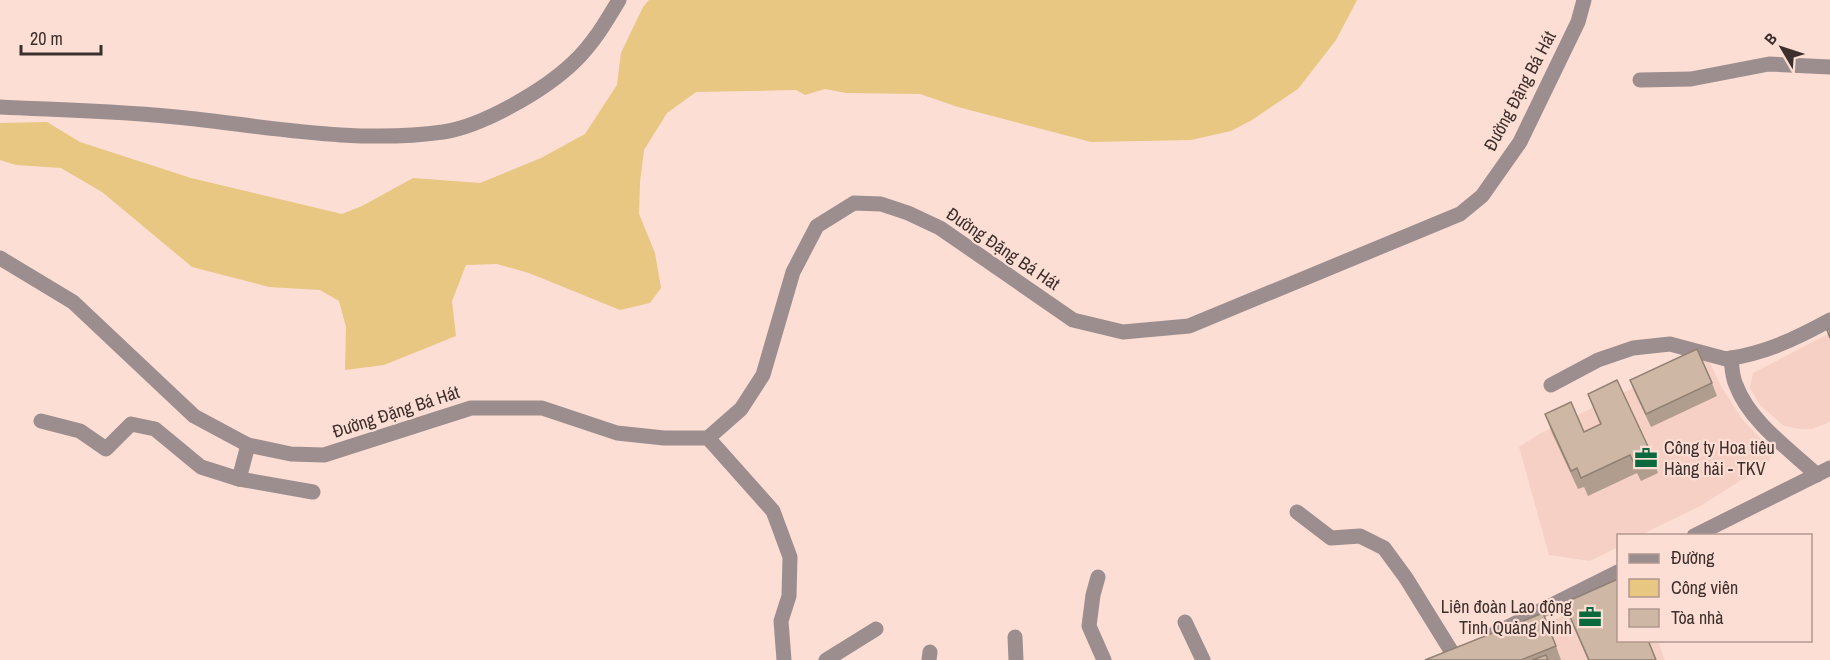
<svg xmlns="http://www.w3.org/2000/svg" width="1830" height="660" font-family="'Archivo Narrow',sans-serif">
<rect width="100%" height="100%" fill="#fdded4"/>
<!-- built -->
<g fill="#f6d0c4">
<path d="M1830 333V422L1812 429H1800L1784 426 1760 405 1750 388 1753 373Z"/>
<path d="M1690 360 1709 361 1721 386 1742 419 1773 452 1768 463 1702 505 1641 535 1618 536V547L1590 561 1549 555 1519 447 1539 434Z"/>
<path d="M1618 593V640L1658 641 1665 660H1461L1482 649Z"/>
</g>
<!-- green -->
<path fill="#e7c782" d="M649 0H1357L1336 40 1298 89 1252 120 1231 131 1191 140 1091 142 958 107 920 94 846 93 825 89 805 95 796 90 696 92 667 113 644 150 640 182 639 214 655 253 661 288 650 303 620 310 529 273 497 264 466 265 452 301 456 336 384 365 345 370 346 327 339 301 320 290 269 287 192 267 102 192 61 168 16 165 0 160V123L47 122 80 142 191 178 342 214 362 206 413 178 480 183 541 158 585 134 617 85 621 53 643 7Z"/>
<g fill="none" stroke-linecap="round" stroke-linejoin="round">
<!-- minor -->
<g stroke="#9c8e8f" stroke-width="15">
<path d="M1640 80 1691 79 1769 64 1830 67"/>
<path d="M0 107C62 110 124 111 186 118 270 127 358 144 443 132 483 126 545 90 574 62 593 44 606 22 619 0"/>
<path d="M0 258 73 302 194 416 248 445 291 454 324 455 471 408H542L617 433 664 438H708L741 409 763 375 793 272 817 226 854 203 881 204 908 213 940 228 1073 320 1123 332 1189 326 1460 214 1482 196 1520 142 1578 22 1584 0"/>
<path d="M1731 358C1732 367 1732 377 1736 385 1749 421 1790 450 1817 475"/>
<path d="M1551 385 1598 360 1633 348 1670 344 1726 359C1766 353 1795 339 1830 320"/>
<path d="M41 421 80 431 106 449 131 424 155 429 201 467 239 479 313 492"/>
<path d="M708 438 773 511 790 557 789 596 781 621 784 660"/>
<path d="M239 479 248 445"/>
<path d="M1297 512 1331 538 1360 536 1384 548 1406 578 1453 654"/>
<path d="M1694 536 1830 468"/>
<path d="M1098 577 1093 595 1089 626 1104 660"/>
<path d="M1185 622 1203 660"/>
<path d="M1490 636 1618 572"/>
<path d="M1015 637 1016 660"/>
<path d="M826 660 876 629"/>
<path d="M929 660 930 652"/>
</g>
</g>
<!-- wall -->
<g fill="#b19d8d">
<path d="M1630 380 1712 383 1717 396 1651 427 1635 393Z"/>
<path d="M1588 394 1652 455 1658 473 1641 481 1637 473 1588 496 1584 487 1578 489 1552 433 1545 414 1584 432 1600 424Z"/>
<path d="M1564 603 1656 660H1588L1571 621Z"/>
<path d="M1556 646 1561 660H1425Z"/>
</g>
<!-- building -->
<g fill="#ceb7a4" stroke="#908073" stroke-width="1.5">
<path d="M1830 329V338L1827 330Z"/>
<path d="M1697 349 1712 383 1646 414 1630 380Z"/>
<path d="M1617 380 1652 455 1634 463 1630 455 1581 478 1577 468 1571 471 1545 414 1571 402 1584 432 1601 424 1588 394Z"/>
<path d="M1618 579V640H1648L1656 660H1589L1564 603Z"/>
<path d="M1543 613 1556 646 1521 660H1425Z"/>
<path d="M1546 655 1548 660H1532Z"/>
</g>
<!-- icons -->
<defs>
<g id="office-bare" transform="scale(1.8)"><path d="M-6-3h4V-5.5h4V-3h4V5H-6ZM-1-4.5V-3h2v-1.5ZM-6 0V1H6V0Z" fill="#0a693d" stroke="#fdded4" stroke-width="2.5" paint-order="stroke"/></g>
</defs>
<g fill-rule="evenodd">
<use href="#office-bare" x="1646" y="458"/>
<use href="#office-bare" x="1590" y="617"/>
</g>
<g text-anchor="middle" stroke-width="4.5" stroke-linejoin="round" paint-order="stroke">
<!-- street labels -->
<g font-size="18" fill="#3c302d" stroke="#fdded4">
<text transform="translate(1520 91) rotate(-62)" y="6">Đường Đặng Bá Hát</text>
<text transform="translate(1003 249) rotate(34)" y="6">Đường Đặng Bá Hát</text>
<text transform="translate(396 412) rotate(-18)" y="6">Đường Đặng Bá Hát</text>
</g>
<!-- poi labels -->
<g font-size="18" fill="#3c302d" stroke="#fdded4" text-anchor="start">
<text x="1664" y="454">Công ty Hoa tiêu<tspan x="1664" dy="21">Hàng hải - TKV</tspan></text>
<text x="1572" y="613" text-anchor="end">Liên đoàn Lao động<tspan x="1572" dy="21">Tỉnh Quảng Ninh</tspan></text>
</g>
</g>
<!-- legend -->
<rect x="1617" y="534" width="195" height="108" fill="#fdded4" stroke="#b09891" stroke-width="1.5"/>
<rect x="1629" y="554" width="30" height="9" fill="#9c8e8f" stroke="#b09891" stroke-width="1.5"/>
<text x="1671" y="564" font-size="18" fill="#3c302d">Đường</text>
<rect x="1629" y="579" width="30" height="18" fill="#e7c782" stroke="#b09891" stroke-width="1.5"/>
<text x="1671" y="594" font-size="18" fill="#3c302d">Công viên</text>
<rect x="1629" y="609" width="30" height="18" fill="#ceb7a4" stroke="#b09891" stroke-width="1.5"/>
<text x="1671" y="624" font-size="18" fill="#3c302d">Tòa nhà</text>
<!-- north arrow -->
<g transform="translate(1782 48) rotate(309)" stroke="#fdded4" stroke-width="4.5" paint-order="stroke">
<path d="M0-4.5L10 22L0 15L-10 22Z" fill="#3c302d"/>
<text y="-9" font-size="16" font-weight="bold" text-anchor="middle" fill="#3c302d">B</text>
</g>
<!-- scale -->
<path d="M21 45v9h80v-9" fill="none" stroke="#3c302d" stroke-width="3"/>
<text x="30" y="45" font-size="18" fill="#3c302d" stroke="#fdded4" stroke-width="4.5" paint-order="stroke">20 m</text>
</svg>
